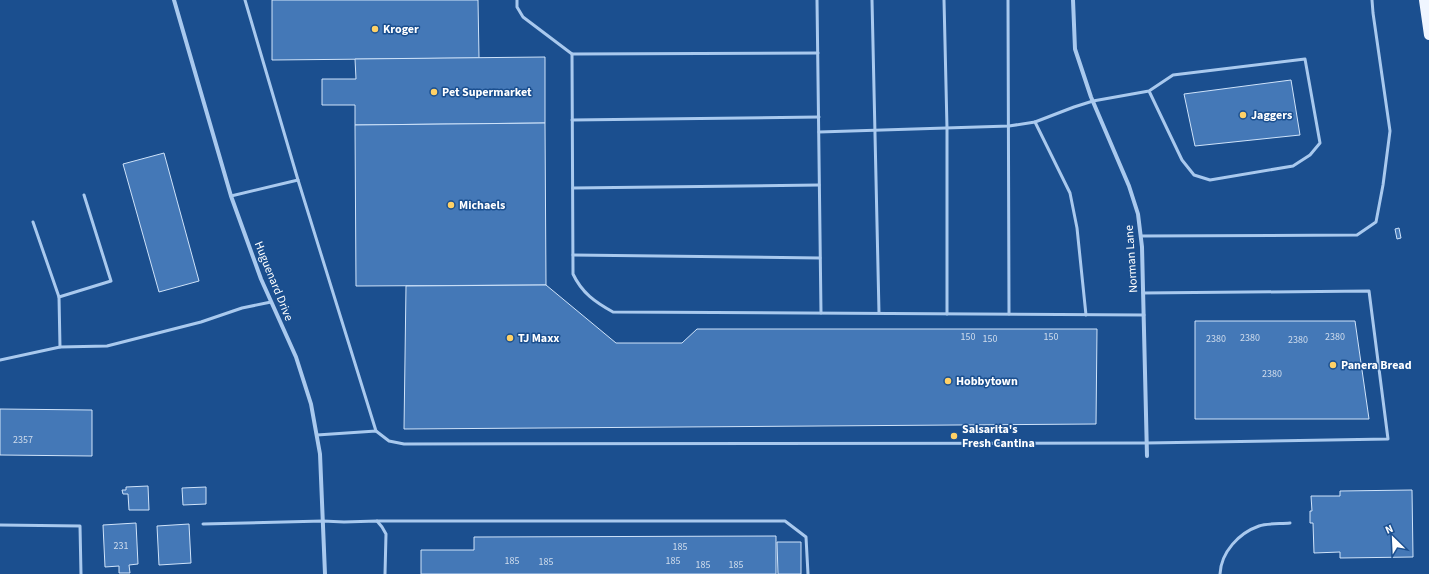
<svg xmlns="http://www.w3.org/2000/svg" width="1429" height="574" font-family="'Source Sans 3',sans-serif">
<rect width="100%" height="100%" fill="#1b4f8f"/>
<!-- building -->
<g fill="#4478b7" stroke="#cfe3fa">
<path d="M272 0H478L479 58 272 60Z"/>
<path d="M545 57V123L355 125V105H322V79H356L355 59Z"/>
<path d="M1291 80 1300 135 1195 146 1184 94Z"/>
<path d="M545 123 546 285 356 286 355 125Z"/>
<path d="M164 153 199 281 159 292 123 164Z"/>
<path d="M1399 228 1401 238 1397 239 1395 229Z"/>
<path d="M546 285 616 343H682L697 329H1097L1096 424 404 429 406 286Z"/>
<path d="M1195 321H1355L1369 419H1195Z"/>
<path d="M0 409 92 410V456L0 455Z"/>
<path d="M148 486 149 510H129L128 494H123L122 490H126V487Z"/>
<path d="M206 487V504L183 505 182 488Z"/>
<path d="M1412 490 1413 557 1340 558V552L1314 553 1313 523H1310V511H1312L1311 496H1340V491Z"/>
<path d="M136 523 138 564 129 565 130 573H119V566L105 567 103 525Z"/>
<path d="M189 524 191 563 159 565 157 526Z"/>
<path d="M776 536V574H421V550H474V537Z"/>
<path d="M777 542H801V574H778Z"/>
</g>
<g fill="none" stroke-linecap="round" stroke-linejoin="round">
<!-- lane -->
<g stroke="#a9c9ee" stroke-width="3">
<path d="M517 0V7L523 17 572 54 573 274C582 293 595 302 613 312L1144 315"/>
<path d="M817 0 821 313"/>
<path d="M872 0 879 313"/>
<path d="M944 0 947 128V314"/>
<path d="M1008 0 1009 314"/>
<path d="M572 54 818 53"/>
<path d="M572 120 819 117"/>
<path d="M1035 122 1074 107 1093 101 1149 91 1182 160 1194 175 1210 180 1293 166 1310 155 1320 143 1305 59 1173 75 1149 91"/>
<path d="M819 132 1009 126 1035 122 1070 193 1077 228 1086 315"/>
<path d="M298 180 376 431"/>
<path d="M573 188 819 185"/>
<path d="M231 196 298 180 245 0"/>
<path d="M33 222 59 297"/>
<path d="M1141 236 1357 235 1376 222 1383 185 1390 131 1373 13 1372 0"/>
<path d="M573 255 820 258"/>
<path d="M60 347 59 297 111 281 84 195"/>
<path d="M0 360 60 347 107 346 201 322 242 308 271 302"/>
<path d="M317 435 376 431 389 441 404 444 1146 443 1388 439 1369 291 1143 293"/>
<path d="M377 521H785L806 537 808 574"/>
<path d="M203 524 323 521 344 522 377 521 382 527 386 534 385 574"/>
<path d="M0 525 80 526 81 574"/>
<path d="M1220 574C1221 552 1239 533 1259 526 1267 523 1280 524 1290 523"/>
</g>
<!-- street -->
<g stroke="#a9c9ee" stroke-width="4">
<path d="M174 0 231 196 261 279 296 357 311 404 320 454 325 574"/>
<path d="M1073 0 1075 49 1091 97 1129 186 1138 214 1142 247 1147 456"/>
</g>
<!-- primary -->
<path stroke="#f0f6ff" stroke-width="10" d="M1424 0 1429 35"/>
</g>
<!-- markers -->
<g fill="#ffd166" stroke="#1b4f8f" stroke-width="1.5">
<circle cx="375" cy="29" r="4"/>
<circle cx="434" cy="92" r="4"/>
<circle cx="1243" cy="115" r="4"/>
<circle cx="451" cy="205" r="4"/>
<circle cx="510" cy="338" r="4"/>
<circle cx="1333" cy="365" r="4"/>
<circle cx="948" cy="381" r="4"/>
<circle cx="954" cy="436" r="4"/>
</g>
<g text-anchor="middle" stroke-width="3" stroke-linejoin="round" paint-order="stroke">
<!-- number labels -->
<g font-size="10" fill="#d0dded">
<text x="968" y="340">150</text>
<text x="1051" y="340">150</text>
<text x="1335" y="340">2380</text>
<text x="1250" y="341">2380</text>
<text x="990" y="342">150</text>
<text x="1216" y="342">2380</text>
<text x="1298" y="343">2380</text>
<text x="1272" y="377">2380</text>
<text x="23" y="443">2357</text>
<text x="121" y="549">231</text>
<text x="680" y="550">185</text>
<text x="512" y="564">185</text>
<text x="673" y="564">185</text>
<text x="546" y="565">185</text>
<text x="703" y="568">185</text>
<text x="736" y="568">185</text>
</g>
<!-- poi labels -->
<g font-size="12" font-weight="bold" fill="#fff" stroke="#1b4f8f" text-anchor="start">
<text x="383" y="33">Kroger</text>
<text x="442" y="96">Pet Supermarket</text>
<text x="1251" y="119">Jaggers</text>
<text x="459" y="209">Michaels</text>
<text x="518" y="342">TJ Maxx</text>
<text x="1341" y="369">Panera Bread</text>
<text x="956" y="385">Hobbytown</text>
<text x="962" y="433">Salsarita's<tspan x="962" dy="14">Fresh Cantina</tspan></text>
</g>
<!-- street labels -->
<g font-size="12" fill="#fff" stroke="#1b4f8f">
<text transform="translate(1131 259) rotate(-94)" y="4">Norman Lane</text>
<text transform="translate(274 281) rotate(68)" y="4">Huguenard Drive</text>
</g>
</g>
<!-- north arrow -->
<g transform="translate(1393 538) rotate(336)" stroke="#1b4f8f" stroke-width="3" paint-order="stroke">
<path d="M0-3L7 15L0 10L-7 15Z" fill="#ffffff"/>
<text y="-6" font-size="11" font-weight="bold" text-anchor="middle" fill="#ffffff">N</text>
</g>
</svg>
